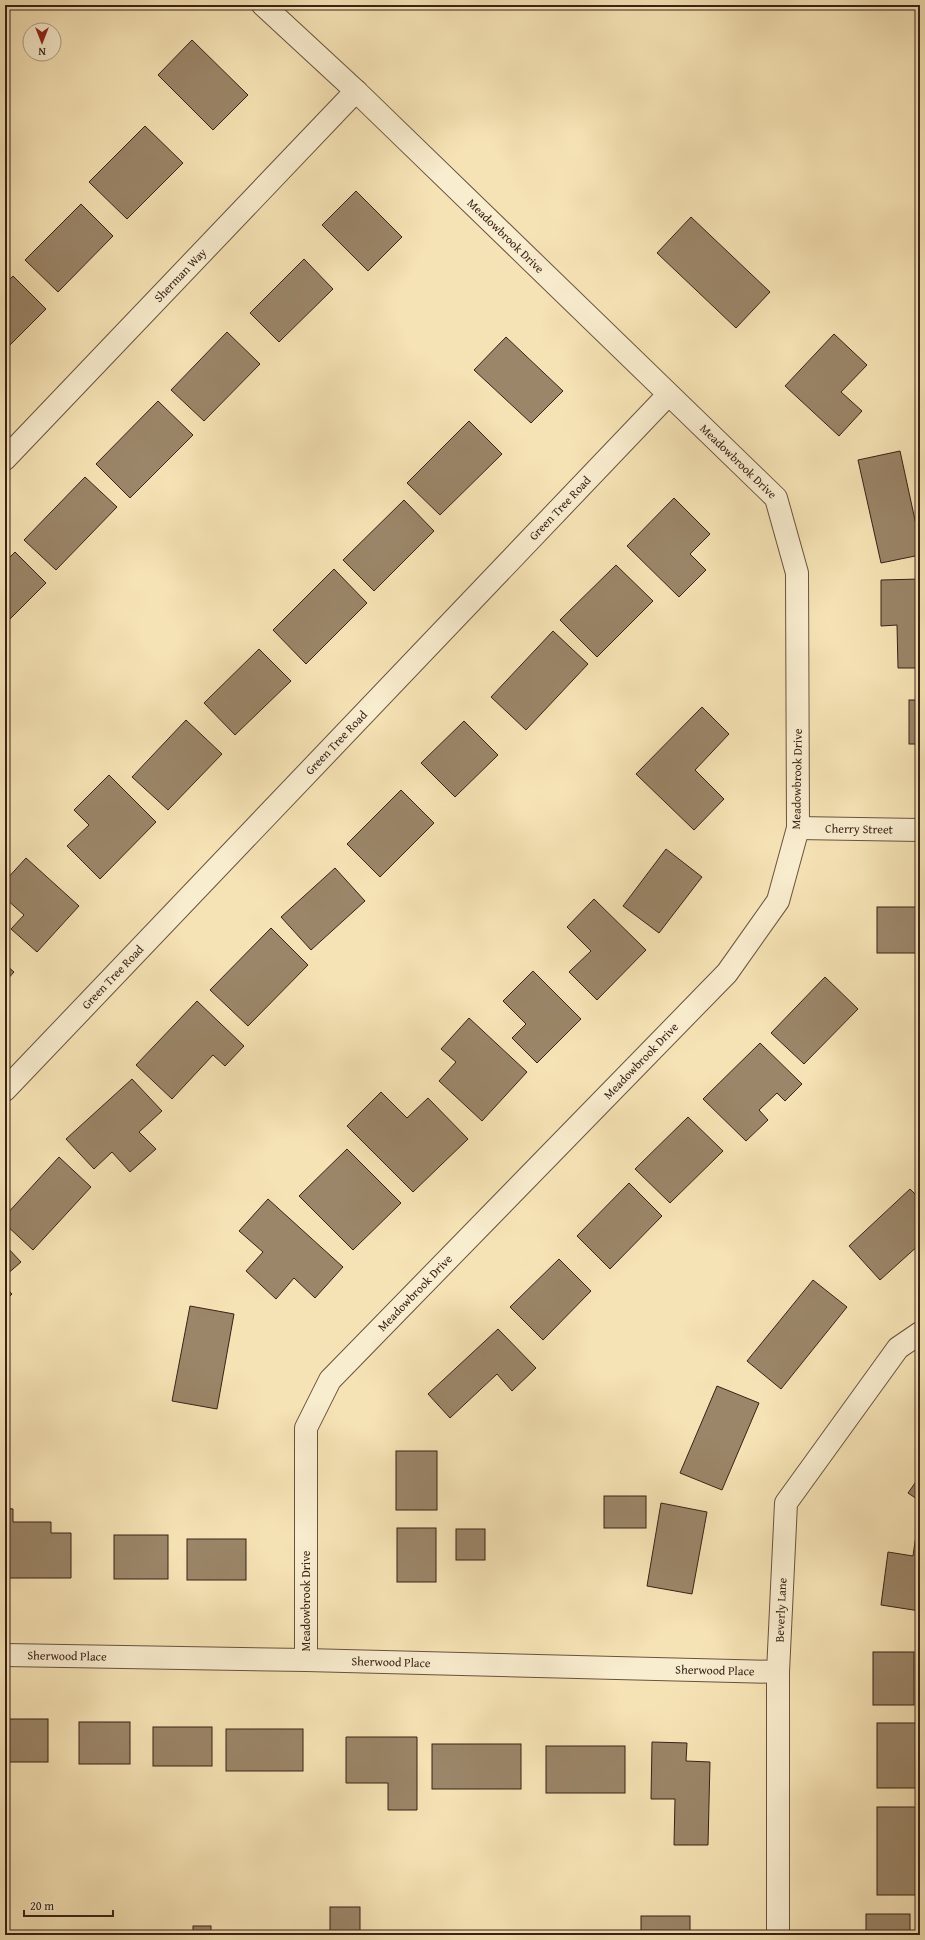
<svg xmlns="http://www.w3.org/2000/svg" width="925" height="1940" font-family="'Gentium Book Plus',serif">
<rect width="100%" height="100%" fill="#f6e3b5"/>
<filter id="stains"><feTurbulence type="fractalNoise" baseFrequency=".005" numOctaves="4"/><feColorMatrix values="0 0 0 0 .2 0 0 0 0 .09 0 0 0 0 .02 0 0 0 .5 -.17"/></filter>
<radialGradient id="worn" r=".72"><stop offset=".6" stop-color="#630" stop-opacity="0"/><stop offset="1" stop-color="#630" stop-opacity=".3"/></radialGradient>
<!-- building -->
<g fill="#9b8669" stroke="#382217">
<path d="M192 40 248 95 213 130 158 75Z"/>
<path d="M145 126 183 163 127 219 89 182Z"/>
<path d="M356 191 402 237 368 271 322 225Z"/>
<path d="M81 204 113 236 58 292 25 260Z"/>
<path d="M691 217 770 292 736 328 657 253Z"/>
<path d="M304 259 333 289 279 342 250 313Z"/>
<path d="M13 276 46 309 5 350V284Z"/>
<path d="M227 332 260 364 204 421 171 390Z"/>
<path d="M834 334 867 365 841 392 862 411 839 436 785 386Z"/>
<path d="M506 337 563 391 531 423 474 370Z"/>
<path d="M158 401 193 435 130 498 96 464Z"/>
<path d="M469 421 502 454 440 515 407 483Z"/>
<path d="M900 451 920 543V555L881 563 858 460Z"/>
<path d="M85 477 117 507 56 570 24 540Z"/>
<path d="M674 498 710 534 690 554 706 570 679 597 627 546Z"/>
<path d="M404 500 434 531 374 591 343 560Z"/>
<path d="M15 552 46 583 5 624V562Z"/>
<path d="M616 565 653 601 597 657 560 620Z"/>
<path d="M334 569 367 603 306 664 273 630Z"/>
<path d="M920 579V668H898L897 625 881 626V580Z"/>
<path d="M553 631 588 664 526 730 491 697Z"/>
<path d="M259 649 291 681 235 735 204 703Z"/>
<rect x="909" y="700" width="11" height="44"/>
<path d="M702 707 729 734 695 770 724 799 694 830 636 774Z"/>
<path d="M186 720 222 754 168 810 132 777Z"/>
<path d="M464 721 498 755 455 797 421 763Z"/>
<path d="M109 775 156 822 100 879 67 846 89 825 74 810Z"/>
<path d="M401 790 434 823 380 877 347 844Z"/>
<path d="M666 849 702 877 659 933 623 906Z"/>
<path d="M26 858 79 906 37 952 11 929 24 915 5 898V881Z"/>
<path d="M335 868 365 901 311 950 281 917Z"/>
<path d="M594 899 646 950 597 1000 569 972 591 951 567 927Z"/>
<rect x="877" y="907" width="43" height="46"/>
<path d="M271 928 308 965 248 1026 210 990Z"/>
<path d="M5 964 14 972 5 982Z"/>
<path d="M533 971 581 1019 537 1063 512 1038 526 1024 503 1001Z"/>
<path d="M825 977 858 1009 804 1064 771 1033Z"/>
<path d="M197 1001 244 1046 225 1066 213 1055 172 1099 136 1065Z"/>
<path d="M469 1018 527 1072 482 1121 439 1081 456 1062 441 1049Z"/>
<path d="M760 1043 802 1084 785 1101 777 1093 759 1110 768 1120 746 1141 703 1099Z"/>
<path d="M132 1079 162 1111 139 1132 156 1149 130 1172 112 1152 94 1169 66 1139Z"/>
<path d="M381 1092 407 1118 428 1098 468 1139 413 1192 347 1126Z"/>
<path d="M688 1117 723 1151 670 1203 635 1169Z"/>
<path d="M347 1149 401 1203 353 1250 299 1196Z"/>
<path d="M59 1157 91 1187 33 1250 5 1224V1216Z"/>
<path d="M629 1183 662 1216 610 1269 577 1236Z"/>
<path d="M910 1189 920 1199V1244L880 1280 849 1246Z"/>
<path d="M268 1199 343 1267 315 1298 294 1278 276 1299 246 1271 263 1252 239 1231Z"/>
<path d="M5 1245 21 1262 5 1276Z"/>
<path d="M559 1259 591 1291 543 1340 510 1307Z"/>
<path d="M813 1280 847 1307 781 1389 747 1361Z"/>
<path d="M5 1287 12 1294 5 1301Z"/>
<path d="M190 1306 234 1314 217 1409 172 1401Z"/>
<path d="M498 1329 536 1368 512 1391 497 1374 450 1418 428 1394Z"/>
<path d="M717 1386 759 1403 722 1490 680 1473Z"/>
<rect x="396" y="1451" width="41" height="59"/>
<path d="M920 1476V1501L908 1493Z"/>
<rect x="604" y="1496" width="42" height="32"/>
<path d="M661 1503 707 1512 692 1594 647 1586Z"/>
<path d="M5 1508 13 1509V1522H51V1533H71V1578H5Z"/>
<rect x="397" y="1528" width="39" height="54"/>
<path d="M917 1528 920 1529V1611L881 1605 888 1552 913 1556Z"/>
<rect x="456" y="1529" width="29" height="31"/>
<rect x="114" y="1535" width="54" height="44"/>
<rect x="187" y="1539" width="59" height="41"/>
<rect x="873" y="1652" width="41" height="53"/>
<rect x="5" y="1719" width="43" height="43"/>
<rect x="79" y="1722" width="51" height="42"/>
<rect x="877" y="1723" width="40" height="65"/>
<rect x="153" y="1727" width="59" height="39"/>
<rect x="226" y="1729" width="77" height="42"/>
<path d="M346 1737H417V1810H388V1783H346Z"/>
<path d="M652 1742 687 1743 686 1761 710 1762 708 1845H674L675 1799H651Z"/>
<rect x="432" y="1744" width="89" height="45"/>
<rect x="546" y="1746" width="79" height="47"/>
<rect x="877" y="1807" width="43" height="88"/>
<rect x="330" y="1907" width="30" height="28"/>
<rect x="866" y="1914" width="44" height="21"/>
<rect x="641" y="1916" width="49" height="19"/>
<rect x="193" y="1926" width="18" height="9"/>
</g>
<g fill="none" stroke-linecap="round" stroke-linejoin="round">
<!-- street casing -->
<g stroke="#68523e" stroke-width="24">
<g id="street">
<path id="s1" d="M263 5 356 91 776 498 797 573 798 828 778 901 727 973 330 1380 306 1428V1660"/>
<path id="s2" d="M5 459 356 91"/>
<path id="s3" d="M798 828 920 830"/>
<path id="s4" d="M5 1090 668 395"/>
<path id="s5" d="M5 1655 306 1660 778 1672"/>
<path id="s6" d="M778 1935V1672L786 1503 898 1348 920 1333"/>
</g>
</g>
<!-- street -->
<use href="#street" stroke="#f9edcf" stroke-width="22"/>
</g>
<g text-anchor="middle" stroke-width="3" stroke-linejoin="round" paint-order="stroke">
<!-- street labels -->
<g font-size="12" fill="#382217" stroke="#f9edcf">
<text dy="4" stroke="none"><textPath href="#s1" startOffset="335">Meadowbrook Drive</textPath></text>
<text dy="4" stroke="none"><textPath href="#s2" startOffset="254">Sherman Way</textPath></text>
<text dy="4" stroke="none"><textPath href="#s1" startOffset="659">Meadowbrook Drive</textPath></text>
<text dy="4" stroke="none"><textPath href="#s4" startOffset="804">Green Tree Road</textPath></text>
<text dy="4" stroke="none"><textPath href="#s4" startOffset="480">Green Tree Road</textPath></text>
<text transform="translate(797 779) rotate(-89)" y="4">Meadowbrook Drive</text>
<text dy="4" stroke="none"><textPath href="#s3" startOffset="61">Cherry Street</textPath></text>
<text dy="4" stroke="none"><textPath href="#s4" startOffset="156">Green Tree Road</textPath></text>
<text transform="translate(641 1061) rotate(-46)" y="4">Meadowbrook Drive</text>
<text transform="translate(415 1293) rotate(-46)" y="4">Meadowbrook Drive</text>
<text transform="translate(306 1601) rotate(-90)" y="4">Meadowbrook Drive</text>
<text dy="4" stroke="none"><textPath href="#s6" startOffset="325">Beverly Lane</textPath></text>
<text dy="4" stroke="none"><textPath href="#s5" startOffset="62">Sherwood Place</textPath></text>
<text dy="4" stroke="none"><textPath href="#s5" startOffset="386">Sherwood Place</textPath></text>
<text dy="4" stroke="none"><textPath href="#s5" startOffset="710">Sherwood Place</textPath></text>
</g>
</g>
<!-- margin -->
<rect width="925" height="1940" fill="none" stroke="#f6e3b5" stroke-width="20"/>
<rect x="6" y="6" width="913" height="1928" fill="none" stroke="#382217" stroke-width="2"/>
<rect x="10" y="10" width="905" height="1920" fill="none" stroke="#382217"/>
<!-- north arrow -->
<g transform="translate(42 42) rotate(180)"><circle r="19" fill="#f9edcf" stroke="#ac9c85"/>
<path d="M0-3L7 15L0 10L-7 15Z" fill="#8f2418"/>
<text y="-6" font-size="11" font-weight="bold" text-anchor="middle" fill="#382217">N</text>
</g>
<!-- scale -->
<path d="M24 1910v6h89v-6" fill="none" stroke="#382217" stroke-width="2"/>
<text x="30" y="1910" font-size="12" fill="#382217" stroke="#f9edcf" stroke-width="3" paint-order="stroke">20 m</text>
<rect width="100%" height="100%" filter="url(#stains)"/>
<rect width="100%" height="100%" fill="url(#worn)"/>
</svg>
